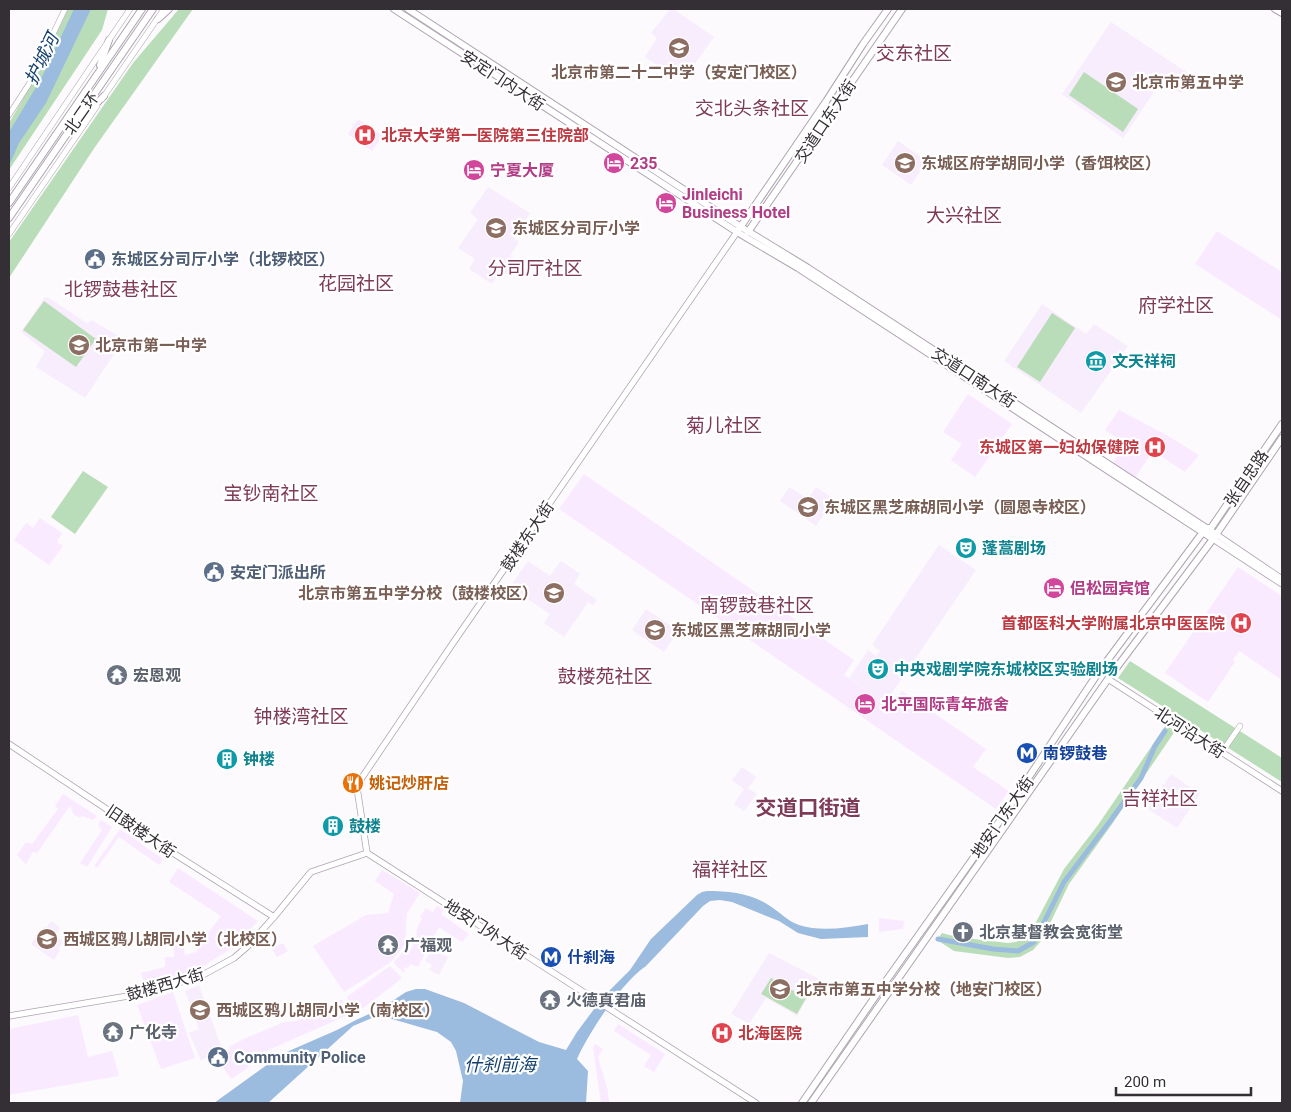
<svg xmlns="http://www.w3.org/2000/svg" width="1291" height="1112" font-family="Roboto,'Noto Sans SC',sans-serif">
<rect width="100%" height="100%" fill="#fcfafd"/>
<!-- built -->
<g fill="#faeaff">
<path d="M358 119 383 136 372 151 348 134Z"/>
<path d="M1217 231 1282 272V320L1195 264Z"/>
<path d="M1087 350 1113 368 1108 375 1082 357Z"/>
<path d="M968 394 1012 424 975 477 951 460 962 444 943 432Z"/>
<path d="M1119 410 1163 433 1199 455 1185 472 1153 451 1135 478 1113 463 1125 443 1105 430Z"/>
<path d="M584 474 854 660 844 675 891 707 902 691 986 749 973 767 1009 791 996 809 559 509Z"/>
<path d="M40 518 62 533 57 542 63 546 49 565 14 540 26 523 33 528Z"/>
<path d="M1238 567 1282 596V680L1239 651 1233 660 1235 662 1208 702 1165 673Z"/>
<path d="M63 794 97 816 93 820 82 816 80 818 74 815 70 806 37 853 33 852 26 864 17 855 26 842 32 844 58 809 55 806Z"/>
<path d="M101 820 112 827 87 867 80 863 102 830 98 825Z"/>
<path d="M120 829 163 859 159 865 119 837 97 868 94 866Z"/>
<path d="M178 868 258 921 234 947 197 970 144 984 141 973 165 967V957H174L173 939 182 937 185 955 196 952 208 933 221 916 169 882Z"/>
<path d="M382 870 420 893 407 913 405 944 391 962 344 992 313 946 366 915 388 913 394 894 375 881Z"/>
<path d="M437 906 444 909 441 914 469 934 462 942 439 927 418 967 410 964 408 968 405 967 404 969 405 972 404 973 394 963 395 961 406 948 411 950 416 938 417 928 422 919 420 917 426 908 433 912Z"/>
<path d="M879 918 904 921 903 929 879 932Z"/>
<path d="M283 943 288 951 277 957 272 949Z"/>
<path d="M390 966 402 978 366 1006 353 1013 347 997Z"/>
<path d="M173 992 195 1058 161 1069 137 1005Z"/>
<path d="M342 999 348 1015 257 1055 248 1063 249 1067 231 1079 220 1063 225 1059 224 1057 230 1050 229 1047 246 1038 284 1022 296 1021Z"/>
<path d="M78 1015 88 1057 112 1051 119 1076 9 1095V1029Z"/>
<path d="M618 1024 665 1054 654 1072 644 1066 651 1055 614 1031Z"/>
<path d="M595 1044 603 1049 598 1057 608 1091 609 1103H601L593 1048Z"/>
</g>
<!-- education -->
<g fill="#f8edfc">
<path d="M670 9H673L714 37 685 77 668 66 664 70 645 57 657 38 651 33Z"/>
<path d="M1111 22 1197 79 1190 87 1180 93 1162 80 1123 138 1062 94Z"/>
<path d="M898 141 927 161 911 185 882 165Z"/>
<path d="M488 187 530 213 514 238 519 242 510 256 520 262 510 277 501 271 492 284 469 269 475 259 458 248 478 219 470 213Z"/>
<path d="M45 297 51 299 88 324 91 320 124 339 85 398 36 367 45 351 21 332Z"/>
<path d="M1042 304 1086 334 1094 324 1128 346 1113 368 1087 350 1083 356 1082 357 1108 375 1081 413 1004 361Z"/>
<path d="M789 487 808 499 816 487 834 499 816 526 780 501Z"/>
<path d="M939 545 976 570 885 703 849 678 868 650 876 656 880 651 872 645Z"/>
<path d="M528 561 550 576 561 561 580 574 574 584 597 600 593 605 588 602 564 637 544 623 550 614 510 587Z"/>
<path d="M646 609 678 631 664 652 632 630Z"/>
<path d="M742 767 756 777 748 788 757 794 744 811 734 804 744 789 732 780Z"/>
<path d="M1171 774 1200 794 1177 828 1148 809Z"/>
<path d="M51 921 60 927 55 936 63 942 58 949 60 950 54 960 31 944 43 927 46 928Z"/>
<path d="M431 949 448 957 439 975 429 970 432 965 425 961Z"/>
<path d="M769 953 819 979 797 1016 766 998 749 1024 731 1014Z"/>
<path d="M199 985 221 1046 214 1053 201 1061 189 1033 199 1029 185 991Z"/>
</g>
<!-- green -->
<g fill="#baddb9">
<path d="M68 9H108L102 30 9 170V123L37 75Z"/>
<path d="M179 9H193L95 147 9 278V242L133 63Z"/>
<path d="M1084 72 1138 109 1123 132 1069 95Z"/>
<path d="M44 301 96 339 76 367 23 330Z"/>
<path d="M1052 313 1075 328 1040 382 1017 367Z"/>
<path d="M83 471 108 487 75 534 51 517Z"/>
<path d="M1130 661 1282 758V782L1118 678Z"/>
<path d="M1166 725 1175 731 1110 827 1069 884 1042 940 1033 950 1020 957 1008 958 954 951 937 940 942 933 957 937 1008 943 1016 942 1027 936 1035 924 1064 869 1098 825Z"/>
<path d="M771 978 806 998 797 1014 761 994Z"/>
</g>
<!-- water -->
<g fill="#9bbbdf">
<path d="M74 9H91L46 103 19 143 9 166V132L41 79Z"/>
<path d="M707 891C729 891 751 893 770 906 780 912 787 921 799 925 820 932 846 928 868 924V937L821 939 798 933 779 921 732 902 720 900 710 901 703 906 646 966C622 982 589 1032 577 1059L588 1071 586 1103H460L463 1081 456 1051 451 1042 437 1032 392 1019 381 1017 372 1018 353 1026 268 1103H214L282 1054 337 1030 356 1020 380 1009 406 992 416 989H425L464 1003 539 1042 566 1050 577 1032 603 997 630 970 651 939 697 895 702 892Z"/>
</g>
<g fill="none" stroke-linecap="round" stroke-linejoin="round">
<!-- canal -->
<path stroke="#9bbbdf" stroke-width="5" d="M938 939 993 949 1018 951 1034 942 1064 882 1111 820 1141 778 1155 746 1165 731"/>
<!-- tertiary casing -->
<g stroke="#afa4b2" stroke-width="6">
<g id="tertiary">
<path d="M102 99 164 9"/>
<path d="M9 115 29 84 65 9"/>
<path d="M9 188 130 9"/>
<path d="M9 234 97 106"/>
<path d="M1222 752 1240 726"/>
</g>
</g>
<!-- secondary casing -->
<g stroke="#afa4b2" stroke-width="7">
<g id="secondary">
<path d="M1217 535 1282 579"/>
<path d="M1213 539 1282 584"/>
<path d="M1108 679 1282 791"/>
<path d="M9 744 162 846 274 917"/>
<path d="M367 853 357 788 361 779 453 643 737 232"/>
<path d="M367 853 756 1103"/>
<path d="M9 1016 128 996 199 977 234 958 248 946 274 917 311 872 367 853"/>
</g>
</g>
<!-- primary casing -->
<g stroke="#afa4b2" stroke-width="8">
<g id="primary">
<path d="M394 9 737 232 798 268 1213 539"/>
<path d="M408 9 741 227 808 268 1217 535"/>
<path d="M1275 9 1282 13"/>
<path d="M158 19 169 9"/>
<path d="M739 229 827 100 863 44 888 9"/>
<path d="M748 232 902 9"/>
<path d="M802 1103 881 988 999 822 1098 673 1203 532 1207 528H1211L1282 424"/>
<path d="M811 1103 1108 679 1213 539 1282 438"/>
</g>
</g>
<!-- trunk casing -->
<g stroke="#afa4b2" stroke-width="8">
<g id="trunk">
<path d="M100 65 109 40"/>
<path d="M80 120 104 96"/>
<path d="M9 203 142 9"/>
<path d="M9 218 153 9"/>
</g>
</g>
<!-- tertiary -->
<use href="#tertiary" stroke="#fff" stroke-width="5"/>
<!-- secondary -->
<use href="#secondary" stroke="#fff" stroke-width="5.5"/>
<!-- primary -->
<use href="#primary" stroke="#fff" stroke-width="6"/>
<!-- trunk -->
<use href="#trunk" stroke="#fff" stroke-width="6"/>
</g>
<!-- icons -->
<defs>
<g id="school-disc" transform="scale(1.125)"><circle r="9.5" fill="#8d6e63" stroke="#fff"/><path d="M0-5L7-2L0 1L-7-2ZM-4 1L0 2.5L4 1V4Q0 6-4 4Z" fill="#fff"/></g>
<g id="hospital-disc" transform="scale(1.125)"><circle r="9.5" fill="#e0444e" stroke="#fff"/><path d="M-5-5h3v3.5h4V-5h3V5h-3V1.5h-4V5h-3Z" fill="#fff"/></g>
<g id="hotel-disc" transform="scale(1.125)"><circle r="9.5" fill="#d1479c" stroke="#fff"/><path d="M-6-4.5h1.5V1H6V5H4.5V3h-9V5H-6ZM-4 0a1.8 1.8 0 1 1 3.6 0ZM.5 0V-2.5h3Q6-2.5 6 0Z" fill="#fff"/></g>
<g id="civic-disc" transform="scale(1.125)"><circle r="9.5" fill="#5c6f8a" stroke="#fff"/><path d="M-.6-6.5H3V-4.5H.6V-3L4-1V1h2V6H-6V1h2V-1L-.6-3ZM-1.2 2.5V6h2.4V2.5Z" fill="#fff"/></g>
<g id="museum-disc" transform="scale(1.125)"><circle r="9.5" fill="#0f9aa8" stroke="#fff"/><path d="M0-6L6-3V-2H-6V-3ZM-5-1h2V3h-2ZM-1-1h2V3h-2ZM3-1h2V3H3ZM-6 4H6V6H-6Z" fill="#fff"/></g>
<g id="theatre-disc" transform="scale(1.125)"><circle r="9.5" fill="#0f9aa8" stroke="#fff"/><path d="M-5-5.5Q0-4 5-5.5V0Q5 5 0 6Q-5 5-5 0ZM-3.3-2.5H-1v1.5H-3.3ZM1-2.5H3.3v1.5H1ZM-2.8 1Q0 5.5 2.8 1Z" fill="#fff"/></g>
<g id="temple-disc" transform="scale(1.125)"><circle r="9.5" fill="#6b7280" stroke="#fff"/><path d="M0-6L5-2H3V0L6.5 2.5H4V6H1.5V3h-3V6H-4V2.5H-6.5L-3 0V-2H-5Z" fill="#fff"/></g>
<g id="metro-disc" transform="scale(1.125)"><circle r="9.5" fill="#1a4fb4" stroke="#fff"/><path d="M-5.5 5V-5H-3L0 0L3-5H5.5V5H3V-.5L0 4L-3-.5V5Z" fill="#fff"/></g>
<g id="building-disc" transform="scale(1.125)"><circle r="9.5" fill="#0f9aa8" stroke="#fff"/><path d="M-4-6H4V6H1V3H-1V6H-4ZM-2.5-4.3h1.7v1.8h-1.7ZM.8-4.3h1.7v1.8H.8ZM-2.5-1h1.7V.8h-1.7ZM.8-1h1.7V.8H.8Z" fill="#fff"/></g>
<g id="restaurant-disc" transform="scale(1.125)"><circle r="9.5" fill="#e8710a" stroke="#fff"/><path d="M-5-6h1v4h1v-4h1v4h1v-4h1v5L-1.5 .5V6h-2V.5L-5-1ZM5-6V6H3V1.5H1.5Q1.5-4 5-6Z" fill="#fff"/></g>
<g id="church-disc" transform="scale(1.125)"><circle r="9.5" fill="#6b7280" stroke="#fff"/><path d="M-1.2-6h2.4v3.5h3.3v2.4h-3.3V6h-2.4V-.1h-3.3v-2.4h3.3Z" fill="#fff"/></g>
</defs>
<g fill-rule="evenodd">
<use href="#school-disc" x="679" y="48"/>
<use href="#school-disc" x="1116" y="82"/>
<use href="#hospital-disc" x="365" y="135"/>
<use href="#hotel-disc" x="614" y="163"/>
<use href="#school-disc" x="905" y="163"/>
<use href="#hotel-disc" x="474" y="170"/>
<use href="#hotel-disc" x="666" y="203"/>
<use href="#school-disc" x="496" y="228"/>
<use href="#civic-disc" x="95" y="259"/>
<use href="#school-disc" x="79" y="345"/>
<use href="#museum-disc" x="1096" y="361"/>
<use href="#hospital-disc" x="1155" y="447"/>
<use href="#school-disc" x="808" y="507"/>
<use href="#theatre-disc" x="966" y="548"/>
<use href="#civic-disc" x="214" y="572"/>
<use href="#hotel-disc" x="1054" y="588"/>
<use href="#school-disc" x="554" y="593"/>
<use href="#hospital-disc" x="1241" y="623"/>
<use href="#school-disc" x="655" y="630"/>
<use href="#theatre-disc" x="878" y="669"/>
<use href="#temple-disc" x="117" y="675"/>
<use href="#hotel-disc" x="865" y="704"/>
<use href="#metro-disc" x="1027" y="753"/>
<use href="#building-disc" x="227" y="759"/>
<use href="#restaurant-disc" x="353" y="783"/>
<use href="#building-disc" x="333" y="826"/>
<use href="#church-disc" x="963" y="932"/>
<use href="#school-disc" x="47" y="939"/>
<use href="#temple-disc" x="388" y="945"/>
<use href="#metro-disc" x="551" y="957"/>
<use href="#school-disc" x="780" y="989"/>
<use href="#temple-disc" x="550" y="1000"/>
<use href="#school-disc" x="200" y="1010"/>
<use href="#temple-disc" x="113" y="1032"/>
<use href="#hospital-disc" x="722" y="1033"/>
<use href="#civic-disc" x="218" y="1057"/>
</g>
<g text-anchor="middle" stroke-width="4.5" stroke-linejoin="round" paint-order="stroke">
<!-- education labels -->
<g font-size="16" font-weight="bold" fill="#785e54" stroke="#fff" text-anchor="start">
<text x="679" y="78" text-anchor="middle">北京市第二十二中学（安定门校区）</text>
<text x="1132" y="88">北京市第五中学</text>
<text x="921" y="169">东城区府学胡同小学（香饵校区）</text>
<text x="512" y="234">东城区分司厅小学</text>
<text x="95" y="351">北京市第一中学</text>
<text x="824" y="513">东城区黑芝麻胡同小学（圆恩寺校区）</text>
<text x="538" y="599" text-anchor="end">北京市第五中学分校（鼓楼校区）</text>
<text x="671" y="636">东城区黑芝麻胡同小学</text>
<text x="63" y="945">西城区鸦儿胡同小学（北校区）</text>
<text x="796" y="995">北京市第五中学分校（地安门校区）</text>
<text x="216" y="1016">西城区鸦儿胡同小学（南校区）</text>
</g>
<!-- street labels -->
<g font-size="16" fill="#332f34" stroke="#fff">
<text transform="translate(503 80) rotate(33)" y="6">安定门内大街</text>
<text transform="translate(81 113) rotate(-55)" y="6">北二环</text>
<text transform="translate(825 121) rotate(-56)" y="6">交道口东大街</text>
<text transform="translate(974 377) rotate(33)" y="6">交道口南大街</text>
<text transform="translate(1246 478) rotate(-56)" y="6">张自忠路</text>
<text transform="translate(527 536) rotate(-56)" y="6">鼓楼东大街</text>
<text transform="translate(1190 732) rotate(33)" y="6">北河沿大街</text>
<text transform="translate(1002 817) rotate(-55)" y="6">地安门东大街</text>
<text transform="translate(141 831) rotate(34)" y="6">旧鼓楼大街</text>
<text transform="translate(486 929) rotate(33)" y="6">地安门外大街</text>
<text transform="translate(165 984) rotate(-16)" y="6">鼓楼西大街</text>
</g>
<!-- health labels -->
<g font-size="16" font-weight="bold" fill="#be3a42" stroke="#fff" text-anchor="start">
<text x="381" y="141">北京大学第一医院第三住院部</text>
<text x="1139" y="453" text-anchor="end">东城区第一妇幼保健院</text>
<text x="1225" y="629" text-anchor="end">首都医科大学附属北京中医医院</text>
<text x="738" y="1039">北海医院</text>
</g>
<!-- hotel labels -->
<g font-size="16" font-weight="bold" fill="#b23c85" stroke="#fff" text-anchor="start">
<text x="630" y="169">235</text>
<text x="490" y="176">宁夏大厦</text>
<text x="682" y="200">Jinleichi<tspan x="682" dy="18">Business Hotel</tspan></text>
<text x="1070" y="594">侣松园宾馆</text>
<text x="881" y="710">北平国际青年旅舍</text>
</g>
<!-- service labels -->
<g font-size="16" font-weight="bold" fill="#4e5e75" stroke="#fff" text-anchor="start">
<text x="111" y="265">东城区分司厅小学（北锣校区）</text>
<text x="230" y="578">安定门派出所</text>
<text x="234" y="1063">Community Police</text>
</g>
<!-- culture labels -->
<g font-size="16" font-weight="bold" fill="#0d838f" stroke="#fff" text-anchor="start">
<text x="1112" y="367">文天祥祠</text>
<text x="982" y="554">蓬蒿剧场</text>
<text x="894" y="675">中央戏剧学院东城校区实验剧场</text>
<text x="243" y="765">钟楼</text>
<text x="349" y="832">鼓楼</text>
</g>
<!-- worship labels -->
<g font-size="16" font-weight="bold" fill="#5b616d" stroke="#fff" text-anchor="start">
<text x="133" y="681">宏恩观</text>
<text x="979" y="938">北京基督教会宽街堂</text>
<text x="404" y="951">广福观</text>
<text x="566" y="1006">火德真君庙</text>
<text x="129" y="1038">广化寺</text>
</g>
<!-- transit labels -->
<g font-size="16" font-weight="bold" fill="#164399" stroke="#fff" text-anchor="start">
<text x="1043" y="759">南锣鼓巷</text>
<text x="567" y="963">什刹海</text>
</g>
<!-- food labels -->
<g font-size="16" font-weight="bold" fill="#c56008" stroke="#fff" text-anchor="start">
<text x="369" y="789">姚记炒肝店</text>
</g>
<!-- water labels -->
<g font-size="18" font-style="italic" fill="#13406e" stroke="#fff">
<text transform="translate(42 59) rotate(-64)" y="6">护城河</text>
<text x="500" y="1071">什刹前海</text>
</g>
<!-- quarter labels -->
<g font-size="19" fill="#7e3a57" stroke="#fff">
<text x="914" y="60">交东社区</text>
<text x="752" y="115">交北头条社区</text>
<text x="964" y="222">大兴社区</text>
<text x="535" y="275">分司厅社区</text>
<text x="356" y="290">花园社区</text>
<text x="121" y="296">北锣鼓巷社区</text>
<text x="1176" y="312">府学社区</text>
<text x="724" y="432">菊儿社区</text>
<text x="271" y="500">宝钞南社区</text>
<text x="757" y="612">南锣鼓巷社区</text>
<text x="605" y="683">鼓楼苑社区</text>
<text x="301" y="723">钟楼湾社区</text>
<text x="1160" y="805">吉祥社区</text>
<text x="730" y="876">福祥社区</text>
</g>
<!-- district labels -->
<g font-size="21" font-weight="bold" fill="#7e3a57" stroke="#fff">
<text x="808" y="815">交道口街道</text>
</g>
</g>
<!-- border -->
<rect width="1291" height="1112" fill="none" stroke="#332f34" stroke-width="20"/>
<!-- scale -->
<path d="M1116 1087v8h135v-8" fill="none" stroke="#332f34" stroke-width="2.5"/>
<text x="1124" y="1087" font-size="15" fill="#332f34" stroke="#ffffff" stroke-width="4" paint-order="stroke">200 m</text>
</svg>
